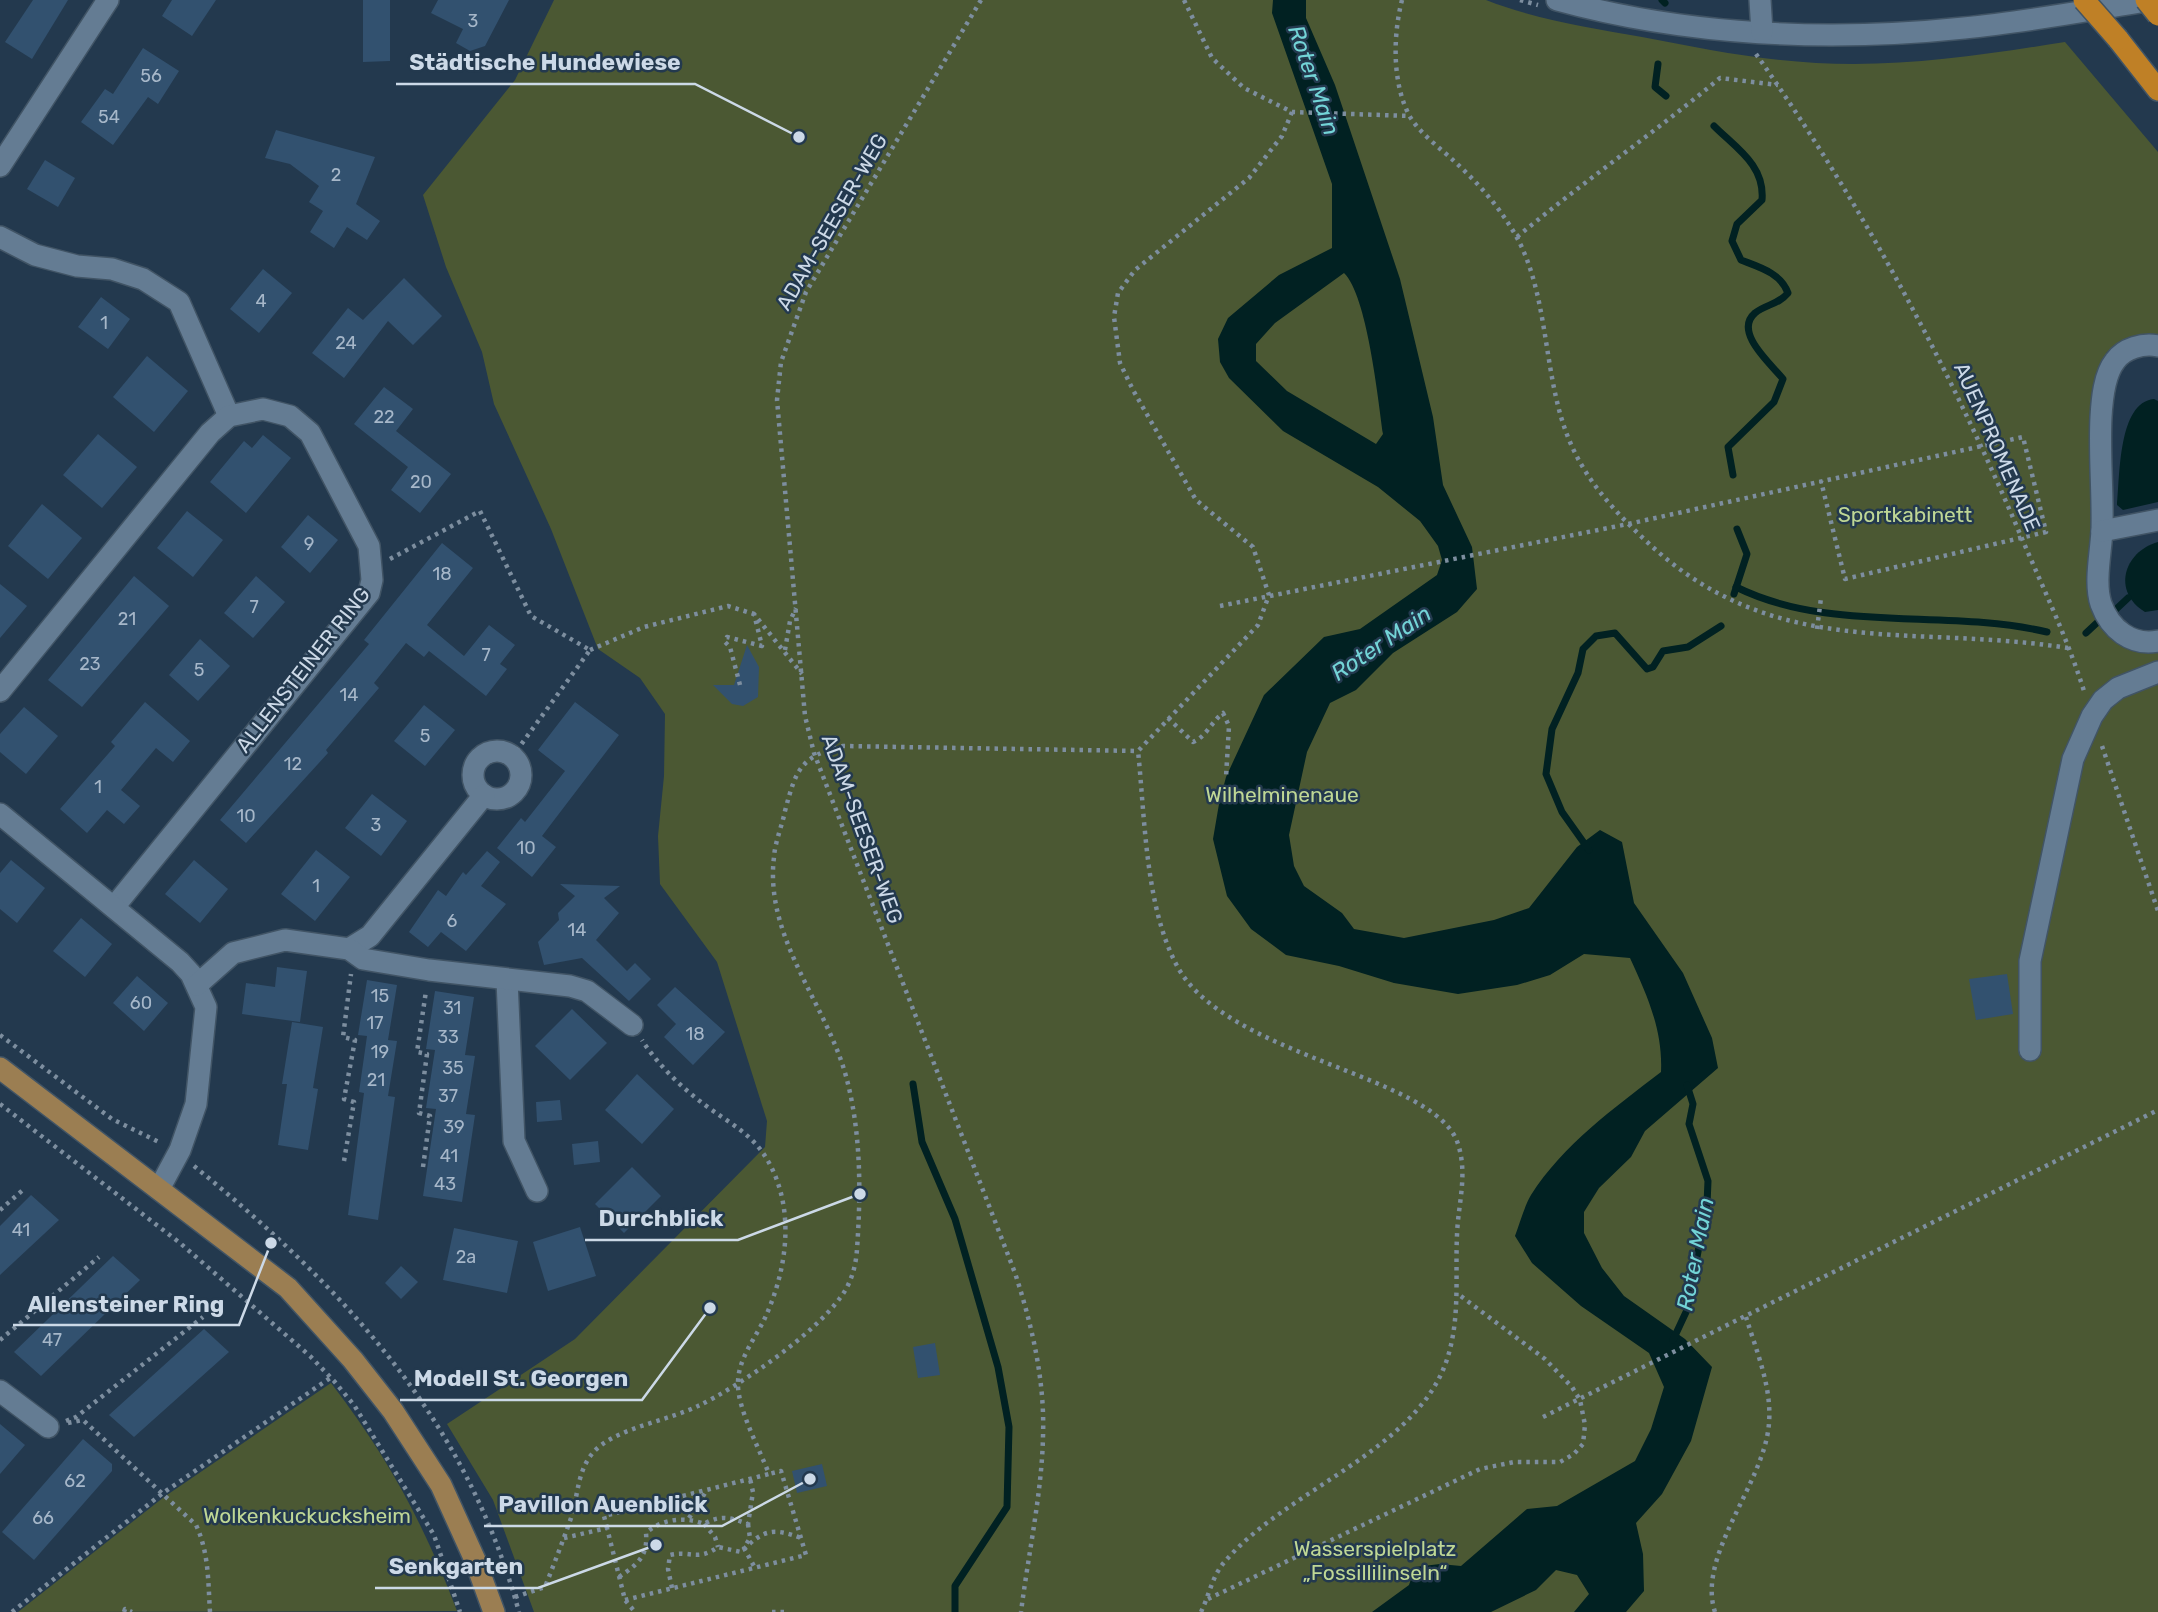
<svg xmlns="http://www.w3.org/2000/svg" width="2158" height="1612" font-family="Rubik,sans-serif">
<rect width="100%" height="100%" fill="#23394e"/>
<!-- green -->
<g fill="#4b5833">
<path d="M554 0H1486C1534 19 1591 28 1642 37 1699 48 1758 60 1816 63 1900 68 1983 55 2065 42L2158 152V336L2147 335 2123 340 2107 352 2098 369 2093 413 2091 604 2108 635 2119 643 2158 648V1612H534L493 1500 447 1424 575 1339 765 1147 767 1121 717 962 660 884 658 836 664 776 665 714 640 678 598 649 551 529 494 404 482 352 446 267 423 195 515 80Z"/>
<path d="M331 1383C389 1459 423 1522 457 1611L18 1612 164 1497Z"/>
</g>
<!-- water -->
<g fill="#012122" fill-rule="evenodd">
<path d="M1273 0H1306V18L1335 85 1400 279 1433 417 1443 485 1472 547 1477 589 1457 612 1393 653 1356 690 1330 703 1307 752 1289 835 1294 866 1304 886 1342 913 1354 929 1404 938 1494 920 1529 908 1577 847 1600 830 1622 842 1634 903 1683 973 1712 1038 1718 1068 1645 1131 1631 1157 1599 1188 1584 1212V1233L1602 1268 1624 1296 1685 1339 1712 1367 1691 1441 1662 1494 1636 1523 1643 1554 1644 1591 1626 1612H1574L1589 1594 1577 1575 1556 1570 1536 1590 1491 1612H1372L1409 1585 1415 1567 1440 1564 1461 1566 1527 1509 1557 1506 1635 1461 1651 1429 1664 1387 1649 1353 1581 1306 1532 1263 1515 1236C1520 1223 1524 1207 1531 1195 1563 1145 1614 1108 1661 1072 1663 1030 1647 995 1630 958L1584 954 1550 975 1517 985 1458 994 1394 983 1339 966 1286 955 1251 929 1227 896 1213 839 1219 804 1226 777 1264 695 1324 637 1360 629 1437 575 1442 560 1438 546 1420 521 1378 487 1283 431 1229 378 1220 362 1218 339 1228 318 1279 275 1332 248V184L1272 13ZM1344 273C1367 295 1378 398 1383 434L1376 444 1287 391 1256 361V344L1275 323Z"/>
<path d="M2154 399 2158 401V502L2123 510 2117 505C2120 477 2118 402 2154 399Z"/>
<path d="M2158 542V610L2145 612C2112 592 2123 552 2158 542Z"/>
</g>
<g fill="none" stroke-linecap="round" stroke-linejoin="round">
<!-- stream -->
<g stroke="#012122" stroke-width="7">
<path d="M1662 0 1665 3"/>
<path d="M1658 64 1655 87 1666 96"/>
<path d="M1714 126C1736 148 1765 165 1762 200L1737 224 1732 241 1741 260C1759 267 1781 273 1788 293 1778 305 1766 304 1755 313 1733 332 1771 364 1783 379L1774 402 1728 447 1733 475"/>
<path d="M1736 587C1831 634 1945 608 2047 632"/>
<path d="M1734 594 1747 554 1737 529"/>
<path d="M2112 613 2128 598"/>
<path d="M2086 633 2101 619"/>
<path d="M1589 850 1562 812 1546 774 1552 729 1578 673 1583 649 1596 636 1615 633 1647 669 1653 667 1663 651 1688 647 1721 626"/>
<path d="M913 1084 922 1142 955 1219 998 1367 1009 1427 1007 1507 955 1586V1612"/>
<path d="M1673 1340 1687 1310 1707 1204 1708 1181 1689 1124 1693 1104 1687 1085"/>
</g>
</g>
<!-- building -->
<g fill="#32516f">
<path d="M33 0H68L32 59 5 42Z"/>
<path d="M172 0H216L192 36 162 16Z"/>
<path d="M363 0H390V61L363 62Z"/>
<path d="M438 0H509L485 46 470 51 456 43 463 29 431 13Z"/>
<path d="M143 48 179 71 158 104 148 97 113 145 81 122 105 89 113 94Z"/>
<path d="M276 130 375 157 356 204 380 221 367 240 347 227 334 248 310 232 323 211 309 202 319 186 290 164 265 158Z"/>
<path d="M45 160 75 178 58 207 27 189Z"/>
<path d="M263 269 292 293 259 333 230 309Z"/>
<path d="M404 278 442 316 413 345 388 321 344 378 312 353 348 308 363 320Z"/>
<path d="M101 297 130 319 108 349 78 327Z"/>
<path d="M147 356 188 391 154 432 113 397Z"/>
<path d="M384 387 413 409 396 431 451 474 420 513 391 490 408 467 354 424Z"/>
<path d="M98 434 137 467 102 508 63 475Z"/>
<path d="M263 435 291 458 246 513 210 482 244 441 252 448Z"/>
<path d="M42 504 82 538 48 579 8 546Z"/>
<path d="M187 511 223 540 193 577 157 548Z"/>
<path d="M308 515 338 540 310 573 281 547Z"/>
<path d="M442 543 473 568 427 625 464 656 489 625 515 645 500 664 507 669 486 696 429 651 424 657 406 643 374 683 379 688 326 750 328 753 246 843 220 820 369 644 364 640Z"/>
<path d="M134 576 169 606 82 707 48 680Z"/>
<path d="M256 576 285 602 253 638 224 613Z"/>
<path d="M0 584 27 606 0 638Z"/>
<path d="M200 639 230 666 198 701 169 675Z"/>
<path d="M747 645 759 667 758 697 743 706 732 704 713 685H734Z"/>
<path d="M145 702 190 741 173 762 156 748 121 790 140 806 124 824 107 810 87 833 60 809 115 746 111 742Z"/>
<path d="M575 702 619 735 542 836 556 847 532 877 497 848 521 818 525 822 565 771 538 750Z"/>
<path d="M424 705 455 730 425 766 394 741Z"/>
<path d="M24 707 58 736 26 774 0 752V734Z"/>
<path d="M372 794 407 821 381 856 345 828Z"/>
<path d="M316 850 350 877 315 921 281 894Z"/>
<path d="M487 851 500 862 481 886 506 904 466 951 441 932 428 947 409 932 438 890 446 896 463 872 466 875Z"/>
<path d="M11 860 45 888 17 923 0 909V873Z"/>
<path d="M194 860 228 889 200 923 165 894Z"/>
<path d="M560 884 620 886 604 898 619 913 596 940 627 971 635 963 651 979 629 1001 582 958 544 965 538 942 559 920 558 913 575 896Z"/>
<path d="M81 918 112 944 85 977 53 951Z"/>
<path d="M277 967 307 971 300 1022 242 1014 246 983 275 987Z"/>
<path d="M2007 974 2013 1014 1976 1020 1969 979Z"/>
<path d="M137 976 168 1003 144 1031 113 1003Z"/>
<path d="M367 980 397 985 388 1040 397 1041 388 1096 395 1097 378 1220 348 1215 364 1093 359 1092 367 1036 358 1035Z"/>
<path d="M675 987 725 1032 693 1065 664 1037 676 1024 657 1005Z"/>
<path d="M435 991 474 997 465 1055 475 1056 466 1114 475 1115 462 1202 423 1196 436 1109 426 1108 435 1050 426 1049Z"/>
<path d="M572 1009 607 1043 570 1080 535 1046Z"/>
<path d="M292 1022 323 1027 313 1088 318 1089 308 1150 278 1145 287 1084H282Z"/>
<path d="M637 1074 674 1109 642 1144 605 1110Z"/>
<path d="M560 1100 562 1120 537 1122 536 1102Z"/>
<path d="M598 1141 600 1162 574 1165 572 1144Z"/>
<path d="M632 1167 661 1196 624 1233 595 1204Z"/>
<path d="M31 1195 59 1220 0 1275V1226Z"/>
<path d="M580 1227 596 1276 548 1291 533 1242Z"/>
<path d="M454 1228 518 1241 507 1293 443 1280Z"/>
<path d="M113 1256 140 1280 41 1376 14 1352Z"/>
<path d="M401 1266 418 1282 401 1299 385 1283Z"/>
<path d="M204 1329 229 1352 134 1437 109 1415Z"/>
<path d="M935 1343 940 1375 918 1378 913 1347Z"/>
<path d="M0 1424 25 1445 0 1474Z"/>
<path d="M83 1439 112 1464V1471L34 1560 2 1532Z"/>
<path d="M822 1464 827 1486 797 1493 792 1471Z"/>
</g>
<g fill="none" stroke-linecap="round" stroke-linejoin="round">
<!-- minor casing -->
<g stroke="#415465" stroke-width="24">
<g id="minor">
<path d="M1557 0C1687 36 1830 42 1964 28 2027 22 2090 10 2153 0"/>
<path d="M1760 0 1762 32"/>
<path d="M0 166 108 0"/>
<path d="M0 237 35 255 77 266 112 269 143 279 179 302 229 416"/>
<path d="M2158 346C2143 343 2124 348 2115 361 2104 375 2102 399 2101 417 2099 454 2103 492 2102 530 2101 552 2094 583 2101 604 2110 629 2131 646 2158 641"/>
<path d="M2102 531 2158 520"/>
<path d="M0 691 210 433 229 416 263 409 290 416 310 433 369 546 372 580 369 593 114 907"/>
<circle cx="497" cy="775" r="24"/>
<path d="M0 814 180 962 191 974 206 1007 196 1104 180 1150 159 1189"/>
<path d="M349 949 370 936 484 795"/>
<path d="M507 980 514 1141 537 1191"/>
<path d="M197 985 233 953 285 940 349 949 363 959 429 970 570 986 587 991 632 1025"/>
<path d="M2030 1050V961L2073 759 2092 716 2103 700 2118 688 2158 672"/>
<path d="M0 1391 48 1427"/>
</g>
</g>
<!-- major casing -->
<g stroke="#415465" stroke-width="24">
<path id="major" d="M0 1068 288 1288 353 1360 393 1411 441 1485 475 1560 494 1612"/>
</g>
<!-- highway casing -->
<g stroke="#415465" stroke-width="24">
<path id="highway" d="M2118 39 2158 90"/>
</g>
<!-- path -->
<g stroke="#7d8e9f" stroke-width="4.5" stroke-dasharray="3.5 5" stroke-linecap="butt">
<path d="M981 0 806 292 781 362 777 400 805 716 814 753 1015 1273C1032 1325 1045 1381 1043 1436 1042 1492 1028 1556 1021 1612"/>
<path d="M1184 0 1212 58 1244 88 1292 112 1410 116"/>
<path d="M1402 0C1393 35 1392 82 1409 115 1419 133 1440 148 1454 161 1475 180 1495 202 1510 226 1551 288 1541 375 1570 442 1586 480 1614 511 1644 539 1773 663 1909 623 2068 648"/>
<path d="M1520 0 1538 5"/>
<path d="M1756 54C1862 204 1948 365 2020 534 2042 586 2067 637 2084 691"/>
<path d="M1517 237C1583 182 1654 133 1720 78L1778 85"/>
<path d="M390 559 480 511 531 616 590 650 512 757"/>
<path d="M1220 606 1628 524 2023 437 2046 532 1845 579 1821 481"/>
<path d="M1817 629 1821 598"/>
<path d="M590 650 644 627 728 606 754 614"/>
<path d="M785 650 790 621 796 608"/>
<path d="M740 685 730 647 725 642 727 637 762 646 754 614 802 674"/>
<path d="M1168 718 1193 742C1206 737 1212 721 1223 713L1229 726 1226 777"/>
<path d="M2102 746 2158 911"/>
<path d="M0 1035 112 1119 161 1143"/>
<path d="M0 1104 180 1243 310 1356 334 1381 354 1405 434 1535 460 1612"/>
<path d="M344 1161 354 1102 344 1099 355 1040 343 1037 351 974"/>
<path d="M194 1166C346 1290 466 1419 519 1612"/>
<path d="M423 1167 430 1116 419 1113 427 1054 417 1052 426 991"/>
<path d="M0 1210 24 1189"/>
<path d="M0 1340 99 1257"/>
<path d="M1543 1417 2158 1110"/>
<path d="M66 1421 76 1417 203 1317"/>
<path d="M68 1423 83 1420 196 1525C209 1553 208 1581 210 1612"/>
<path d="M689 1518 707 1490"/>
<path d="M704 1524 715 1537 718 1547"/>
<path d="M748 1524 750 1538 744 1548 755 1568"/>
<path d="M607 1528 604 1516 769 1474C760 1450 737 1408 738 1383 738 1360 754 1340 764 1320 787 1271 796 1210 768 1161 753 1134 729 1123 705 1105 683 1089 657 1064 642 1040"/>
<path d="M564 1538 607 1528 625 1600 635 1612"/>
<path d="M619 1577C638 1564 648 1556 646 1533 661 1519 685 1516 704 1524 721 1514 731 1518 748 1524L753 1492 750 1479"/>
<path d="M672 1588 668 1569 670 1555C691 1550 697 1562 718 1547L741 1552C763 1530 772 1527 801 1538"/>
<path d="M515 1597 545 1587C554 1564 563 1541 571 1518 579 1493 577 1464 600 1446 624 1427 669 1420 698 1406 740 1386 813 1335 840 1298 851 1284 856 1266 857 1249 861 1193 861 1134 847 1080 828 1005 764 939 774 857 775 842 782 826 785 811 796 769 801 756 843 746L1138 751"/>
<path d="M1208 1599 1480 1469 1514 1462H1560L1574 1454 1583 1444 1585 1425 1580 1400 1572 1387 1545 1359 1458 1294"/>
<path d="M625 1600 806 1555 781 1471 769 1474"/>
<path d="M12 1612 163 1493 330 1378"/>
<path d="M124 1612 125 1609 132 1612"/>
<path d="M772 1612H789"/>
<path d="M1201 1612C1208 1598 1212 1578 1222 1565 1281 1492 1411 1454 1445 1365 1461 1322 1455 1279 1457 1235 1458 1204 1468 1175 1458 1144 1436 1074 1224 1058 1176 964 1145 904 1145 817 1138 751L1258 625 1269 595 1253 547 1196 500 1133 390 1120 363 1114 317 1118 293 1135 270 1249 178 1282 136 1292 112"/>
<path d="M1715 1612C1696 1555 1765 1483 1769 1423 1772 1387 1756 1350 1746 1317"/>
</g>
<!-- minor -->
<use href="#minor" stroke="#647c93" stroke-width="21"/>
<!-- major -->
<use href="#major" stroke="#9b7e52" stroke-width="21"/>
<!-- highway -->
<use href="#highway" stroke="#bf8026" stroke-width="21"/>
<!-- highway-bridge casing -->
<g stroke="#415465" stroke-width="24" stroke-linecap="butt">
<g id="highway-bridge">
<path d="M2084 0 2118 39"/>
<path d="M2146 0 2158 15"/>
</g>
</g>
<!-- highway-bridge -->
<use href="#highway-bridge" stroke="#bf8026" stroke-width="21"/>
</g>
<g text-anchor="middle" stroke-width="5" stroke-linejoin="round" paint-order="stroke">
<!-- number labels -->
<g font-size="18" fill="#a6b7c9">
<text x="473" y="27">3</text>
<text x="151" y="82">56</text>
<text x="109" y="123">54</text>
<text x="336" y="181">2</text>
<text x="261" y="307">4</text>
<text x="104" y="329">1</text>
<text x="346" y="349">24</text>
<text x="384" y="423">22</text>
<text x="421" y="488">20</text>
<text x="309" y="550">9</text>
<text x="442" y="580">18</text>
<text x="254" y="613">7</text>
<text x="127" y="625">21</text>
<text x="486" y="661">7</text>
<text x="90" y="670">23</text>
<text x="199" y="676">5</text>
<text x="349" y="701">14</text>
<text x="425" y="742">5</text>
<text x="293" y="770">12</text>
<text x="98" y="793">1</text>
<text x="246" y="822">10</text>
<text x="376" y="831">3</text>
<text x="526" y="854">10</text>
<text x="316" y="892">1</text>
<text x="452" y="927">6</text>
<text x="577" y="936">14</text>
<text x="380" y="1002">15</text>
<text x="141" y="1009">60</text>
<text x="452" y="1014">31</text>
<text x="375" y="1029">17</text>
<text x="695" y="1040">18</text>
<text x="448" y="1043">33</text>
<text x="380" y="1058">19</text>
<text x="453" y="1074">35</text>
<text x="376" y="1086">21</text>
<text x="448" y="1102">37</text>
<text x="454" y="1133">39</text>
<text x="449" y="1162">41</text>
<text x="445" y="1190">43</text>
<text x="21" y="1236">41</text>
<text x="466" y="1263">2a</text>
<text x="52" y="1346">47</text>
<text x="75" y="1487">62</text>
<text x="43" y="1524">66</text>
</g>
<!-- street labels -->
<g font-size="21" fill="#ccd9e7" stroke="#23394e">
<text transform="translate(832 222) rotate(-60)" y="7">ADAM-SEESER-WEG</text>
<text transform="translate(1997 447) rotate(66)" y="7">AUENPROMENADE</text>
<text transform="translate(303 670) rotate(-52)" y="7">ALLENSTEINER RING</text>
<text transform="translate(862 829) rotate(70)" y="7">ADAM-SEESER-WEG</text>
</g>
<!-- park labels -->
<g font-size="21" fill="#bfd795" stroke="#23394e">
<text x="1905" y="522">Sportkabinett</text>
<text x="1282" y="802">Wilhelminenaue</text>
<text x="307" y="1523">Wolkenkuckucksheim</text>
<text x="1375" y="1556">Wasserspielplatz<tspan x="1375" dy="24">„Fossillilinseln“</tspan></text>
</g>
<!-- water labels -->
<g font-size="23" font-style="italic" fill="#73d4d7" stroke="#23394e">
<text transform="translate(1314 80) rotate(71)" y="8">Roter Main</text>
<text transform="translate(1381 643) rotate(-34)" y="8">Roter Main</text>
<text transform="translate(1695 1254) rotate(-79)" y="8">Roter Main</text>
</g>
</g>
<!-- callouts -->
<path fill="none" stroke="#ccd9e7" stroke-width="2.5" d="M799 137L695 84H396M860 1194L738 1240H585M271 1243L239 1325H13M710 1308L642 1400H400M810 1479L722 1526H484M656 1545L538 1588H375"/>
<g fill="#ccd9e7" stroke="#23394e" stroke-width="2.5">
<circle cx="799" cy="137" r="7"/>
<circle cx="860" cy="1194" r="7"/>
<circle cx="271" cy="1243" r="7"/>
<circle cx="710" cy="1308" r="7"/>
<circle cx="810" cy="1479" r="7"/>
<circle cx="656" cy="1545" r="7"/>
</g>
<g font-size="23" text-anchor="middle" font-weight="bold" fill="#ccd9e7" stroke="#23394e" stroke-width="5" stroke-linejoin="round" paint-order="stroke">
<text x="545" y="70">Städtische Hundewiese</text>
<text x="661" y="1226">Durchblick</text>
<text x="126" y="1312">Allensteiner Ring</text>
<text x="521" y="1386">Modell St. Georgen</text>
<text x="603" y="1512">Pavillon Auenblick</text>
<text x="456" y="1574">Senkgarten</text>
</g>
</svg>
